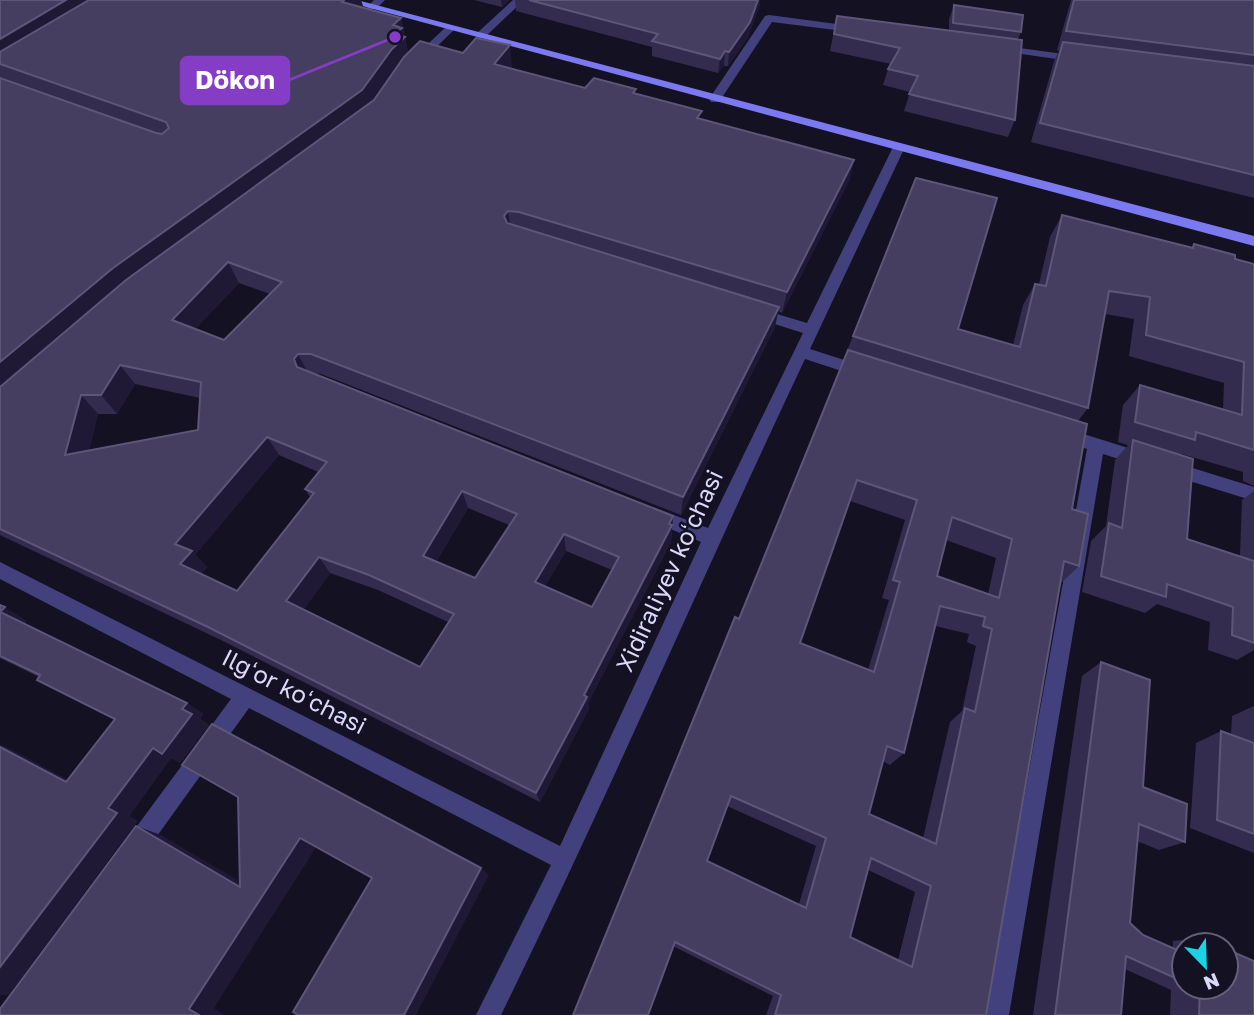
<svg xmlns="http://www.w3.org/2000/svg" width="1254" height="1015" font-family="'Golos Text',sans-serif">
<rect width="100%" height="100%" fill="#141123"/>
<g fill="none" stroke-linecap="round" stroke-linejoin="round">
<!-- lane -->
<path fill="#43417d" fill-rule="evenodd" d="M374 0H385L376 9H368L367 7Z"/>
<!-- street -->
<g fill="#43417d" fill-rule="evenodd">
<path d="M513 0H524L484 38H476V34Z"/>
<path d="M769 15 859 27 864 30 859 33 772 22 719 102H711L709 99 765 16Z"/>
<path d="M447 26 456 28 420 63H412V59Z"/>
<path d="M998 45 1078 56 1084 59 1078 62 994 50 992 48Z"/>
<path d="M898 145 904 149 810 349 869 368 871 372 863 378 805 359C702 577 607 799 501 1015H476L551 865 249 708 142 857 134 860 126 857 123 849 126 841 231 699 0 579V562L560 846 701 542 647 519 644 514 647 509 653 507 708 528 803 333 749 316 747 312 754 307 807 323 892 149Z"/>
<path d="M1087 435 1150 455 1152 460 1150 465 1144 467 1103 454 1009 1015H985L1087 449 1081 447 1079 442 1081 437Z"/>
<path d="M1170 461 1254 487V501L1164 473 1162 468 1164 463Z"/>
</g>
<!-- secondary -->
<path fill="#7a79f0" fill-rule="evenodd" d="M340 0H357L1254 236V246Z"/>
</g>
<!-- wall -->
<g fill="#332c4f" fill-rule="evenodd">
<path d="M0 0H361L363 8 401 18 408 53 512 66 511 68 585 88 636 93 701 119 854 160 849 181 782 313 778 311 775 327 681 515 321 374 313 373 673 516 671 542 588 703 589 709 540 802 223 641 0 535ZM239 283 270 294 224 340 195 329ZM135 384 200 398 198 430 89 450 98 414H117ZM279 455 318 472 305 489 310 497 237 591 201 574 207 567 195 555ZM468 508 509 525 475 578 436 562ZM566 551 612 570 592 607 545 586ZM330 573 378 590 448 622 420 667 303 610Z"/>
<path d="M474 0H509L502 7Z"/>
<path d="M515 0H760V4L748 37 728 66H724L718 73 652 56V47L516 11Z"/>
<path d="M1071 0H1254V198L1031 142 1054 61 1059 51 1057 50Z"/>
<path d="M954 5 1021 32 1018 39 1015 120 1008 137 904 111 910 92 883 85 888 69 891 64 830 51 837 16 949 30V19Z"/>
<path d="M1062 215 1191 248 1194 244 1235 259 1254 264V486L1243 481V472L1182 454 1180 455 1187 539 1240 556 1242 500 1254 491V650L1237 660 1208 650 1210 622 1157 604 1145 613 1082 592 1091 541 1106 526 1115 460 1128 445 1118 442 1123 405 1140 385 1223 409 1224 383 1129 356 1134 319 1105 314 1088 408 1078 421 1072 509 1079 566 1060 584 986 1015H766L773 996 673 946 739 619 853 336 958 329 1013 345 1023 305 1035 284H1039L1050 237ZM850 501 905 520 882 598 889 600 868 670 800 643ZM946 540 996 558 988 594 937 576ZM935 626 969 634 967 642 976 646 962 711 950 722 923 838 869 814 883 761 890 765 904 753ZM727 806 816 846 799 904 707 861ZM868 870 915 892 898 960 850 937Z"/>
<path d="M0 605 26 621 24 624 187 703 203 714 200 719 209 725 180 763 171 758 129 816 137 821 8 995H0V745L10 749 67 780 115 720 37 680 39 677 0 658Z"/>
<path d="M1101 662 1143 787 1185 842 1159 850 1137 841 1130 923 1143 935 1173 949V941L1201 938 1217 945H1184V987H1226L1254 1015H1170L1171 990 1125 969 1121 1015H1033L1082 676Z"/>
<path d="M1254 706V853L1190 828 1196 743 1221 731 1231 735 1232 716Z"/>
</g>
<!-- shaded-wall -->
<g fill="#1f1936">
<path d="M66 0H112L0 64V39Z"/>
<path d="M344 0H361L364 9 342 2Z"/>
<path d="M501 0H509L502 7Z"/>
<path d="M758 0H760V4L748 37 728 66 729 52Z"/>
<path d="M401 18 409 58 368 111 0 399V362Z"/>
<path d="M510 45 512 66 497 85 494 64Z"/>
<path d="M725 51 724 66 718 73 720 59Z"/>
<path d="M854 160 849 181 782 313 787 292Z"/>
<path d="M508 211 511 232 504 216Z"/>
<path d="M228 262 239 283 185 340 172 320Z"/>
<path d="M779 307 775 327 681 515 683 497Z"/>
<path d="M298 354 308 373 307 386 294 359Z"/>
<path d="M120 365 135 384 117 414 101 395Z"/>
<path d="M81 395 98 414 83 473 65 455Z"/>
<path d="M267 437 279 455 195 555 207 567 196 580 180 564 175 544Z"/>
<path d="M462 491 468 508 430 572 423 556Z"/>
<path d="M673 516 671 542 588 703 589 709 540 802 536 793 584 695Z"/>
<path d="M564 534 566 551 539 597 535 582Z"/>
<path d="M319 557 330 573 299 616 286 601Z"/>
<path d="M5 607 26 621 22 626 0 612Z"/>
<path d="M187 703 203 714 200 719 209 725 180 763 171 758 129 816 137 821 8 995H0V967L108 808Z"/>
<path d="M0 745 10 749 88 791 66 782 0 747Z"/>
<path d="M136 826 161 835 260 893 240 887Z"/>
<path d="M300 838 317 846 214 1008 224 1015H199L189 1009Z"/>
<path d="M481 868 489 875 416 1015H404Z"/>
</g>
<!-- building -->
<g fill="#453e61" stroke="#5c5679" stroke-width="2" fill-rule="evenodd">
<path d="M0 0H66L0 39Z"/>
<path d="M89 0H344L342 2 401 18 393 25 402 28 394 34 405 37 392 49 362 90 113 268 0 362V78L156 133 162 134 169 128 166 122 0 64V52Z"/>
<path d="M529 0H758L750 22 729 52 725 51 720 59 652 41 658 34Z"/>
<path d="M1074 0H1254V55L1066 31Z"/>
<path d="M954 5 1023 15 1021 32 953 23Z"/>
<path d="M837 16 1022 40 1015 120 909 94 918 76 888 69 900 48 834 34Z"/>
<path d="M476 38 510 45 494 64 585 88 594 78 636 89 633 93 702 111 697 118 854 160 787 292 519 212 508 211 504 216 507 223 779 307 683 497 311 354H298L294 359 297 367 673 516 669 524 672 525 584 695 587 697 536 793 208 627 0 529V387L126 280 374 100 404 57 420 41 463 53ZM228 262 282 282 224 340 172 320ZM120 365 201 382 198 430 65 455 81 395H101ZM267 437 327 462 305 489 314 493 237 591 180 564 192 551 175 544ZM462 491 517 514 475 578 423 556ZM564 534 619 557 592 607 535 582ZM319 557 369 575 454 614 420 667 286 601Z"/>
<path d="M1063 42 1254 66V175L1040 123Z"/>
<path d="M916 178 997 198 958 329 1020 347 1035 284 1046 286 1062 215 1193 248 1194 244 1235 255V259L1254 264V450L1196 432 1195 440 1135 422 1140 385 1242 415 1244 362 1146 335 1150 297 1109 291 1088 408 853 336Z"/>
<path d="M848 350 1087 424 1072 509 1088 514 1079 566 1064 561 986 1015H775L781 995 675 942 648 1015H573L735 617 739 619ZM857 480 917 500 893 580 900 582 874 672 800 643ZM952 517 1012 539 999 598 937 576ZM940 606 985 617 983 626 992 629 975 712 965 708 936 844 869 814 887 746 904 753ZM731 796 826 838 806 908 707 861ZM871 858 931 886 912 967 850 937Z"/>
<path d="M1133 440 1193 459 1187 539 1254 561V643L1232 635 1233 607 1167 584 1166 597 1101 576 1109 523 1122 528Z"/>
<path d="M0 605 5 607 0 612Z"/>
<path d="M0 612 187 703 182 709 192 714 162 754 153 748 108 808 117 813 0 967V747L66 782 115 719 37 680 40 675 0 656Z"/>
<path d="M1101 662 1150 680 1143 787 1187 804 1185 842 1139 824 1130 923 1143 935 1184 953V982L1126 956 1121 1015H1055Z"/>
<path d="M212 724 481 868 404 1015H298L293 1012 372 878 300 838 189 1009 199 1015H0V1009L136 826 240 887 238 797 182 765Z"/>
<path d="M1221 731 1254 743V834L1217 820Z"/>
<path d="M1201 938 1217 945H1201Z"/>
<path d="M1226 949 1254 961V1015H1199L1200 989 1195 987H1226Z"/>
</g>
<g text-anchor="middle" stroke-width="5" stroke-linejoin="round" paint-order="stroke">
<!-- street labels -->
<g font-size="24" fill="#dbd8fa" stroke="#141123">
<text transform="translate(670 571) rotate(-65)" y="8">Xidiraliyev koʻchasi</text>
<text transform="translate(294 692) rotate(27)" y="8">Ilgʻor koʻchasi</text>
</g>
</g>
<!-- callouts -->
<path fill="none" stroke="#853dc5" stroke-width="2.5" d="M395 37L289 80"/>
<circle fill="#853dc5" stroke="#141123" stroke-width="2.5" cx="395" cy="37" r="7"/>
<rect fill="#853dc5" stroke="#853dc5" stroke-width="2.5" x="181" y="57" width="108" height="47" rx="7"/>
<g font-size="26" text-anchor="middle" font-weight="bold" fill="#fff">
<text x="235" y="89">Dökon</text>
</g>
<!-- north arrow -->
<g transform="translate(1205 966) rotate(157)"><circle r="33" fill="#141123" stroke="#646179" stroke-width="2"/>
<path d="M0-5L12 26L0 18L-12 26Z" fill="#1ad3e4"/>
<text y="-10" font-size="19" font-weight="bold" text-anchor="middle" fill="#dbd8fa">N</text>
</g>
</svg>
